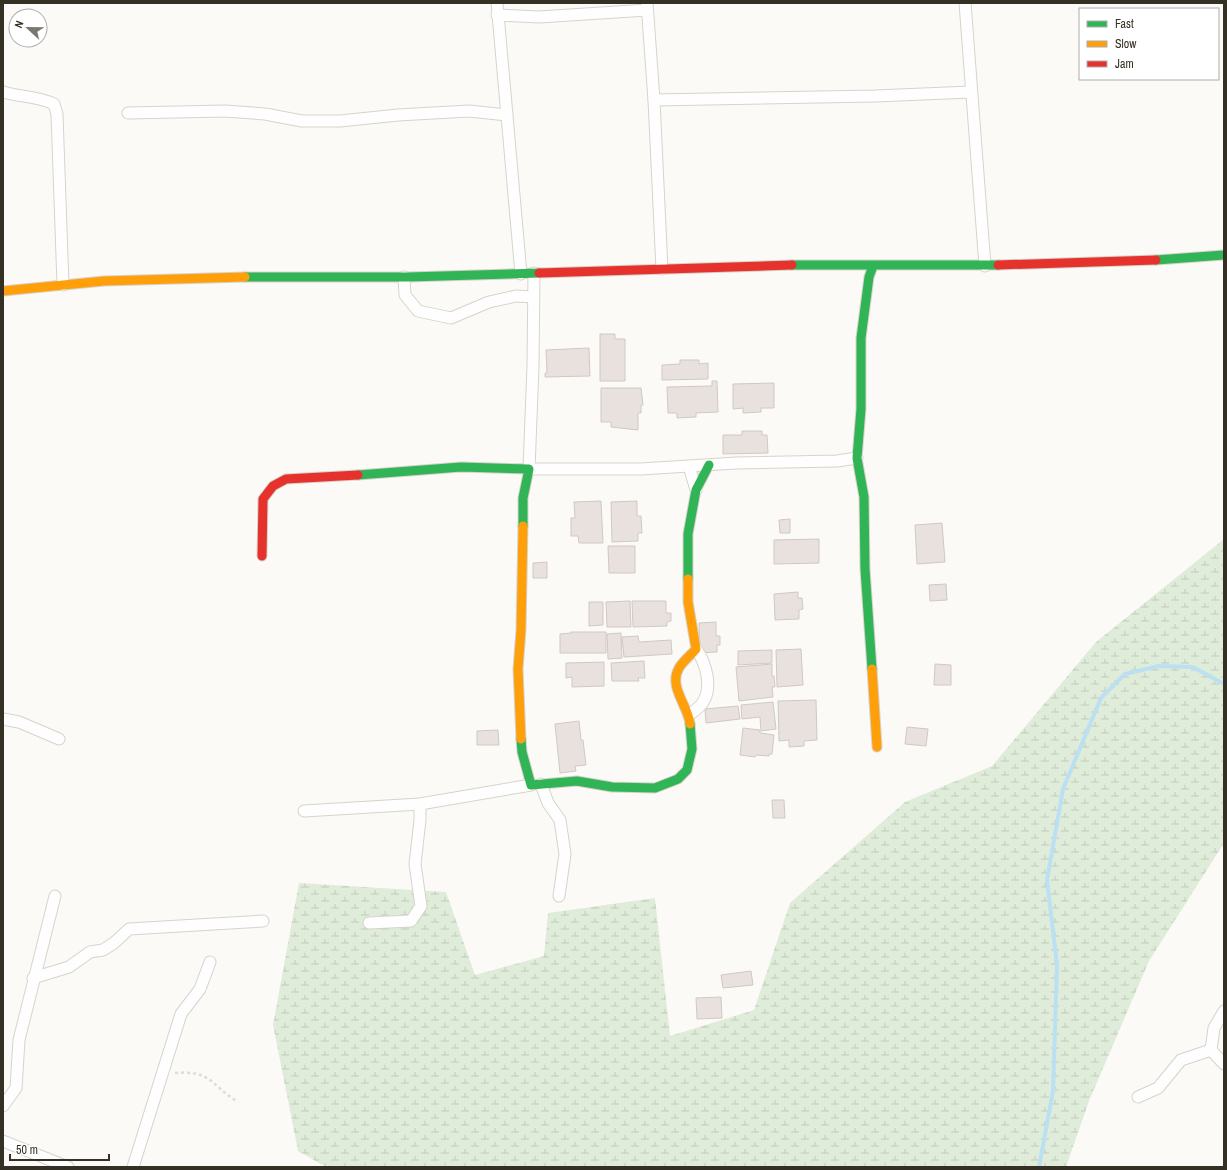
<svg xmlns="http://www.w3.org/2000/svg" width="1227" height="1170" font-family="'Archivo Narrow',sans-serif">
<defs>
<pattern id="wetland-marsh" width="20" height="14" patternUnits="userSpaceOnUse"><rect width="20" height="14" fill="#e0ecda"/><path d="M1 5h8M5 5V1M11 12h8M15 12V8" fill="none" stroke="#c1cbbb"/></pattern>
</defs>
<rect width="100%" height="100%" fill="#fcfaf7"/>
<!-- wetland -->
<path fill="url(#wetland-marsh)" d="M1224 539V843L1149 961 1089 1101 1066 1167H326L298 1151 273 1025 299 883 446 892 475 975 544 956 548 913 655 898 670 1036 754 1010 790 903 905 802 992 766 1096 642Z"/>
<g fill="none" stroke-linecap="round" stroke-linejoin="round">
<!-- stream -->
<path stroke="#bae0f2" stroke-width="4" d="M1039 1167 1053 1091 1057 965 1047 880 1063 789 1101 698 1125 674 1159 666 1193 667 1224 684"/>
</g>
<!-- building -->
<g fill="#e9e1de" stroke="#d0c8c6">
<path d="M600 334H615V339H625V381H600Z"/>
<path d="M589 348 590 376 545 377V373H547L546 350Z"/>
<path d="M680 360H699V364L708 363V379L662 380V365L680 364Z"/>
<path d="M712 381H717L718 412 696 413V417L677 418V413H668L667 387 712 386Z"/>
<path d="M774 383V408H761V412L743 413V408L733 409V384Z"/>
<path d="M601 388H641L643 405H641V413H638V430L611 427V422H601Z"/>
<path d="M742 431H762V435H767L768 453 723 454V435H742Z"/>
<path d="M601 501 603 543H579L578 536H571V518H575L574 502Z"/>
<path d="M637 501V516H641L642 533H638V541L612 542 611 502Z"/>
<path d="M790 519V533H780L779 520Z"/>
<path d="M942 523 945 562 917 564 915 525Z"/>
<path d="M819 539V563L774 564V540Z"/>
<path d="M608 546H635V573H609Z"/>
<path d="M547 562V578H533V563Z"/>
<path d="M946 584 947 600 930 601 929 585Z"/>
<path d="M798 592V598H802L803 609 799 610V619L775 620 774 594Z"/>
<path d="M630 601 631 627H607L606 602Z"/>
<path d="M632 601H666V613H671V621L667 622V626L633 627Z"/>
<path d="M589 602H603V625L589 626Z"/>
<path d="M716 622V636H720V645H717V652L700 653 699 623Z"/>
<path d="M571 632H606V653H560V634L571 633Z"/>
<path d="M621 633 622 658 608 659 607 634Z"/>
<path d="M638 636 639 642 671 640 672 654 624 657 622 637Z"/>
<path d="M801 649 803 685 777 687 776 650Z"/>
<path d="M772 650V663L738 665V651Z"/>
<path d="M644 661 645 678H638L639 681H612L611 663Z"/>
<path d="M604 662V686L572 687V677L566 678V663Z"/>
<path d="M772 664V676H774L775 687H772L773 697 739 701 736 667Z"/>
<path d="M935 664 951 665V685H934Z"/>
<path d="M816 700 817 740 804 741V746L789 747V740L779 741 778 701Z"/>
<path d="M773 702 776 729 761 731 760 717 742 719 741 705Z"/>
<path d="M738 706 740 719 706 723 705 709Z"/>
<path d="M579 721 581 740H583L586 765 575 766 576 771 560 773 555 724Z"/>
<path d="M907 727 928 729 926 746 905 744Z"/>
<path d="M743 728 760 730V733L774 735 772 754H769V756L756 755 755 757 740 755Z"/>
<path d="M498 730 499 745H477V731Z"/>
<path d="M772 800H784L785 818H773Z"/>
<path d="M751 971 753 985 723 988 721 975Z"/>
<path d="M721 997 722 1018 697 1019 696 998Z"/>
</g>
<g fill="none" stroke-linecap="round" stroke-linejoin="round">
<!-- street casing -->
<g stroke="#d7d3cc" stroke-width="13">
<g id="street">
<path d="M497 3 521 274"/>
<path d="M647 3 654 100 662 269"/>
<path d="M965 3 985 266"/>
<path d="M497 15 539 17 647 10"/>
<path d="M3 92C20 97 38 96 54 104L57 114 63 285"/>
<path d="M654 100 875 96 971 92"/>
<path d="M128 113 225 111 265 114 302 121H340L398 115 469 111 507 115"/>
<path d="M534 273 533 366 529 469H641L736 463 837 461 857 458"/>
<path d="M404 277 405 295 418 311 451 318 489 302 516 296 533 297"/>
<path d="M689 466 696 490"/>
<path d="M689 715C693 712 698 708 701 705 714 689 706 663 696 649"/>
<path d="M3 719 19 722 59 739"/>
<path d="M541 784 548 803 560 820 565 854 559 896"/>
<path d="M304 811 420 804 531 785"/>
<path d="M369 923 411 921 421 906 415 864 420 820V804"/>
<path d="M33 978 69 967 90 952 103 950 114 943 129 929 263 921"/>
<path d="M1224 1011 1214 1028 1211 1050 1224 1064"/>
<path d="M1138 1097 1158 1088 1181 1060 1211 1050"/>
<path d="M3 1106 16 1088 19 1040 55 896"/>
<path d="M3 1141 68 1167"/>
<path d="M133 1167 181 1014 200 989 210 962"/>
</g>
</g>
<!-- fast casing -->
<g stroke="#d7d3cc" stroke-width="11">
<g id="fast">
<path d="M1156 260 1224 255"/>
<path d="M792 265H998"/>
<path d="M245 277H408L539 273"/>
<path d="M358 475 461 467 529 469 523 498V526"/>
<path d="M688 579V534L696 490 709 465"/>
<path d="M872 669 865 569 864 497 857 458 861 409V338L869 277 873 266"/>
<path d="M521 739 522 752 531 785 577 781 612 787 655 788 678 779 687 770 692 749 690 724"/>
</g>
</g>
<!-- slow casing -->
<g stroke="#d7d3cc" stroke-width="11">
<g id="slow">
<path d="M3 291 104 281 245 277"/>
<path d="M688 579V602L696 649C691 655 683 661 679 668 668 687 688 705 690 724"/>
<path d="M872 669 877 747"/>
<path d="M521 739 518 669 521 630 523 526"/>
</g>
</g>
<!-- jam casing -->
<g stroke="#d7d3cc" stroke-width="11">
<g id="jam">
<path d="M998 265 1156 260"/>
<path d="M539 273 792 265"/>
<path d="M262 556 263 499 273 486 286 479 358 475"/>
</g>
</g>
<!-- path -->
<path stroke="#dddddc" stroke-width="2.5" stroke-dasharray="3 3" stroke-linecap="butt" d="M175 1073C212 1070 210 1085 238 1102"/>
<!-- street -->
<use href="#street" stroke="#fffefe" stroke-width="11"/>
<!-- fast -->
<use href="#fast" stroke="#30b455" stroke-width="9"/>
<!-- slow -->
<use href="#slow" stroke="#ff9f0a" stroke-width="9"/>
<!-- jam -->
<use href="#jam" stroke="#e5322d" stroke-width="9"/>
</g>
<!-- border -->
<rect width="1227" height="1170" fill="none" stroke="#353024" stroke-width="8"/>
<!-- legend -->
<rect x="1079" y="8" width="140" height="72" fill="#ffffff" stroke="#aeaca7"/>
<rect x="1087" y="21" width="20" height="6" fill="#30b455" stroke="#aeaca7"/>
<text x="1115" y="28" font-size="12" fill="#353024">Fast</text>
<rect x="1087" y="41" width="20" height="6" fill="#ff9f0a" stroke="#aeaca7"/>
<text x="1115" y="48" font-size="12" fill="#353024">Slow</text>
<rect x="1087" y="61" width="20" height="6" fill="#e5322d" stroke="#aeaca7"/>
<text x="1115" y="68" font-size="12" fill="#353024">Jam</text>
<!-- north arrow -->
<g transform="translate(28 28) rotate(292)"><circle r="19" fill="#ffffff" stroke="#aeaca7"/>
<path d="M0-3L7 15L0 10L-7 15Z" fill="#7b776e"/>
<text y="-6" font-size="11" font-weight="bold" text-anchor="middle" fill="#353024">N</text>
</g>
<!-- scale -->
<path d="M10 1154v6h99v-6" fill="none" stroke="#353024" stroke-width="2"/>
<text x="16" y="1154" font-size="12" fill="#353024" stroke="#ffffff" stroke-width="3" paint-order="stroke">50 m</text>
</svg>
